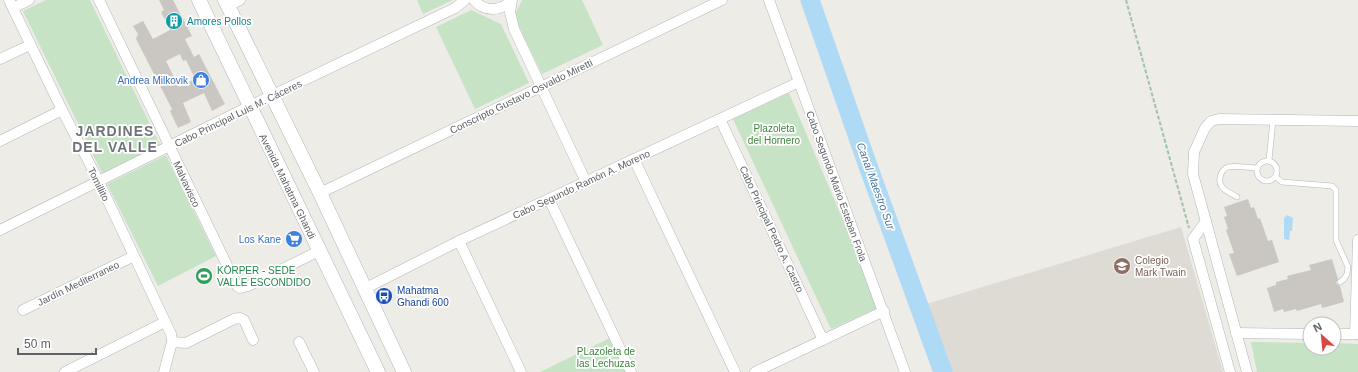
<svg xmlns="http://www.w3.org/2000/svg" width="1358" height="372" font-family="Arial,sans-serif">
<rect width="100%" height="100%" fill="#eeece6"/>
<!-- education -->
<path fill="#dedbd4" d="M1181 227 1223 372H947L923 305Z"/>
<!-- green -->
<g fill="#c6e3c5">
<path d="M46 0H90L160 145 102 173 23 11Z"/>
<path d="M417 0H453L423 14Z"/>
<path d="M522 0H582L603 45 542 74 514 16Z"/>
<path d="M471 10 501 24 529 83 475 109 436 27Z"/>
<path d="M789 93 880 307 831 329 733 119Z"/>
<path d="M166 155 216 256 158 286 107 184Z"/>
<path d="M614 336 631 372H540Z"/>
<path d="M1251 342 1310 343V348H1334V343L1358 344V372H1257Z"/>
</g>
<!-- water -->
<path fill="#aedaf6" d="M1287 215 1293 218 1292 231H1290L1289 240 1284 239V218Z"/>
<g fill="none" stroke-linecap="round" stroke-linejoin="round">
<!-- river -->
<path stroke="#aedaf6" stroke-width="19" d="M810 0 868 166 943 372"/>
</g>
<!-- building -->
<g fill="#cac7c2" fill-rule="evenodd">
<path d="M159 0H173L192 36 185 39 194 57 199 54 225 104 212 111 204 93 183 103 191 122 178 128 170 111 172 109 136 39 138 34 133 26 143 21 153 39 170 30 161 12 164 10ZM180 54 183 61 186 60 195 79 179 87 166 61Z"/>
<path d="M1248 199 1251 208 1254 207 1258 219 1260 218 1268 241 1272 240 1279 262 1237 276 1229 254 1234 253 1226 230 1228 229 1224 217 1227 216 1224 207Z"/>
<path d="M1332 259 1338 279 1336 283 1340 286 1344 302 1322 308 1321 304 1297 311 1296 309 1284 312 1283 309 1274 312 1267 288 1276 285V282L1288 279 1287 276 1311 270 1309 265Z"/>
</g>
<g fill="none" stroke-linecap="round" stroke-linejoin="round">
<!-- service casing -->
<g stroke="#b3b6b9" stroke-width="6">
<g id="service">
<path d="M1269 160 1273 120"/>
<circle cx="1267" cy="171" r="10"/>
<path d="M1276 177 1282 182 1332 186 1336 190V240L1348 267 1347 274 1344 279 1340 282"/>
<path d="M1237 197C1233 194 1226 192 1223 188 1217 182 1220 170 1228 167 1235 165 1250 168 1257 168"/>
</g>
</g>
<!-- minor casing -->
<g stroke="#b3b6b9" stroke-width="11">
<g id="minor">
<path d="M9 0 62 110 99 182 171 334 172 342 164 372"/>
<path d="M99 0 237 286 240 288 248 286 319 251"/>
<path d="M474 0C484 12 501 12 511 0"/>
<path d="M512 0 510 12 514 29 586 182"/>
<path d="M769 0 905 372"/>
<path d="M228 6 240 0"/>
<path d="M13 8 29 0"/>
<path d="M0 59 30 45"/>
<path d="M720 119 823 340"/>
<path d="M0 141 62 110"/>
<path d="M634 159 735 372"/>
<path d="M320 193 722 0"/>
<path d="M549 199 631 372"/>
<path d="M1206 221 1193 239 1230 372"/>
<path d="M0 230 250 106 455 8 465 0"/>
<path d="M459 241 521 372"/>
<path d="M364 289 459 241 799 82"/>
<path d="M23 310 134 256"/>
<path d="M1236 333 1310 334"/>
<path d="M1334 334H1358"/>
<path d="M1355 334 1358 240"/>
<path d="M172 342 186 343 234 319 240 318 244 320 253 340"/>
<path d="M299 342 314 372"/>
<path d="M65 372 165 322"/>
<path d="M755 372 884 311"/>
<path d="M1247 372 1193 174 1194 152 1205 128 1211 121 1219 119 1358 121"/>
</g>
</g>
<!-- secondary casing -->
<g stroke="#b2b5b9" stroke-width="15">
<g id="secondary">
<path d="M199 0 378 372"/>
<path d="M225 0 320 193 404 372"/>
</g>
</g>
<!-- path -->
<path stroke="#9fc4a8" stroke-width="2" stroke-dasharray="4 2" stroke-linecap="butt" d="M1126 0 1189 228"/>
<!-- service -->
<use href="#service" stroke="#fff" stroke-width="5"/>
<!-- minor -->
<use href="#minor" stroke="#fff" stroke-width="10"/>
<!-- secondary -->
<use href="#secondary" stroke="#fff" stroke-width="14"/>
</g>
<!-- icons -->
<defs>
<g id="building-disc" transform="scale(0.9)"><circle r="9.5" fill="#0f9aa8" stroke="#fff"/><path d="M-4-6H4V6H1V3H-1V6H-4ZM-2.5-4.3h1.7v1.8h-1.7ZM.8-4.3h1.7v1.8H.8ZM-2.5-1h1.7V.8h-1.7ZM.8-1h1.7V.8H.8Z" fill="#fff"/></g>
<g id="shop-disc" transform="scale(0.9)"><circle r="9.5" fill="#3f7fe0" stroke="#fff"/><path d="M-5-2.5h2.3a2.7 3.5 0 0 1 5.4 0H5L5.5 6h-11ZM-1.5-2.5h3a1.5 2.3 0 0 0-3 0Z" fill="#fff"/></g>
<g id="supermarket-disc" transform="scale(0.9)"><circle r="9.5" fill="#3f7fe0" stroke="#fff"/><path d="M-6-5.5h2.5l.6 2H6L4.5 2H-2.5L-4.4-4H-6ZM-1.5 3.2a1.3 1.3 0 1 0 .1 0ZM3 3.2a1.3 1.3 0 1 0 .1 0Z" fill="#fff"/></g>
<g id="school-disc" transform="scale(0.9)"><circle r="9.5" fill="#8d6e63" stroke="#fff"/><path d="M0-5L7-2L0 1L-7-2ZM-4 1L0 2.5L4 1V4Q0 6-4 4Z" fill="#fff"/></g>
<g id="stadium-disc" transform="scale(0.9)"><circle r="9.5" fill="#2e9e5b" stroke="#fff"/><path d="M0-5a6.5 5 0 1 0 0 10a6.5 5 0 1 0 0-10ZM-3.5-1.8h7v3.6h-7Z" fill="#fff"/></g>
<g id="bus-disc" transform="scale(0.9)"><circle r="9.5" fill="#1a4fb4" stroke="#fff"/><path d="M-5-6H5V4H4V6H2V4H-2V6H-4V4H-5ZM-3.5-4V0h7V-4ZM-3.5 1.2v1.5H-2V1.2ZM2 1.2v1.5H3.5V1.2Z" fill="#fff"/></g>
</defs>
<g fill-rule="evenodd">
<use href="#building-disc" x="174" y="21"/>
<use href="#shop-disc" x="201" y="80"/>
<use href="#supermarket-disc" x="294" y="239"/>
<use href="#school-disc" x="1122" y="266"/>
<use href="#stadium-disc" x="204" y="276"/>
<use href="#bus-disc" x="384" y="296"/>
</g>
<g text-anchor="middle" stroke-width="3.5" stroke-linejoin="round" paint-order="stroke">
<!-- culture labels -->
<g font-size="10" fill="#0d838f" stroke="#fff" text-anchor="start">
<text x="187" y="25">Amores Pollos</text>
</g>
<!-- shop labels -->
<g font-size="10" fill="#366cbe" stroke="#fff" text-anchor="end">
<text x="188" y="84">Andrea Milkovik</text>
<text x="281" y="243">Los Kane</text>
</g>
<!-- street labels -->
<g font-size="10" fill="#5e6165" stroke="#fff">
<text transform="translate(521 96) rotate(-26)" y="4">Conscripto Gustavo Osvaldo Miretti</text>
<text transform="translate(238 113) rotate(-26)" y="4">Cabo Principal Luis M. Cáceres</text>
<text transform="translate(99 184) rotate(64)" y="4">Tomillito</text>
<text transform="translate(187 184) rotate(65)" y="4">Malvavisco</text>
<text transform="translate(581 184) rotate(-25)" y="4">Cabo Segundo Ramón A. Moreno</text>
<text transform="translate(288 186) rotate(64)" y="4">Avenida Mahatma Ghandi</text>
<text transform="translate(837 186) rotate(70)" y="4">Cabo Segundo Mario Esteban Frola</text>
<text transform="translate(772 229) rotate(65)" y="4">Cabo Principal Pedro A. Castro</text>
<text transform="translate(78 283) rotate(-26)" y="4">Jardín Mediterraneo</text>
</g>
<!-- park labels -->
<g font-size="10" fill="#3f833f" stroke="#fff">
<text x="774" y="132">Plazoleta<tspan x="774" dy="12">del Hornero</tspan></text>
<text x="606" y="355">PLazoleta de<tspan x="606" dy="12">las Lechuzas</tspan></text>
</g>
<!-- education labels -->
<g font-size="10" fill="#785e54" stroke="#fff" text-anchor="start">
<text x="1135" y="264">Colegio<tspan x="1135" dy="12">Mark Twain</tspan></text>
</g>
<!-- leisure labels -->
<g font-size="10" fill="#27864d" stroke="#fff" text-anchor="start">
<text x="217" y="274">KÖRPER - SEDE<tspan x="217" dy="12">VALLE ESCONDIDO</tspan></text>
</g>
<!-- transit labels -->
<g font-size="10" fill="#164399" stroke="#fff" text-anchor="start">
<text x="397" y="294">Mahatma<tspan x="397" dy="12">Ghandi 600</tspan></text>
</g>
<!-- water labels -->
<g font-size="11" font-style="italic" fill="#48769f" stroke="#fff">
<text transform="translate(876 186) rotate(70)" y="4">Canal Maestro Sur</text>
</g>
<!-- district labels -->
<g font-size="14" font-weight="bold" letter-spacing="1" fill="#6f7377" stroke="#fff">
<text x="115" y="136">JARDINES<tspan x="115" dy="16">DEL VALLE</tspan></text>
</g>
</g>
<!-- north arrow -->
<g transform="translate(1322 336) rotate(333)"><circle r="19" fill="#ffffff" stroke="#bfc0c1"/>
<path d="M0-3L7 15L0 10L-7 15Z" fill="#d84742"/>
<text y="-6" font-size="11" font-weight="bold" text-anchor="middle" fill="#5e6165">N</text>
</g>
<!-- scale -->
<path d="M18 348v6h78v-6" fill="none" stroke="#5e6165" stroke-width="2"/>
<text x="24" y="348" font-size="12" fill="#5e6165" stroke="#ffffff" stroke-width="3" paint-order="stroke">50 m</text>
</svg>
